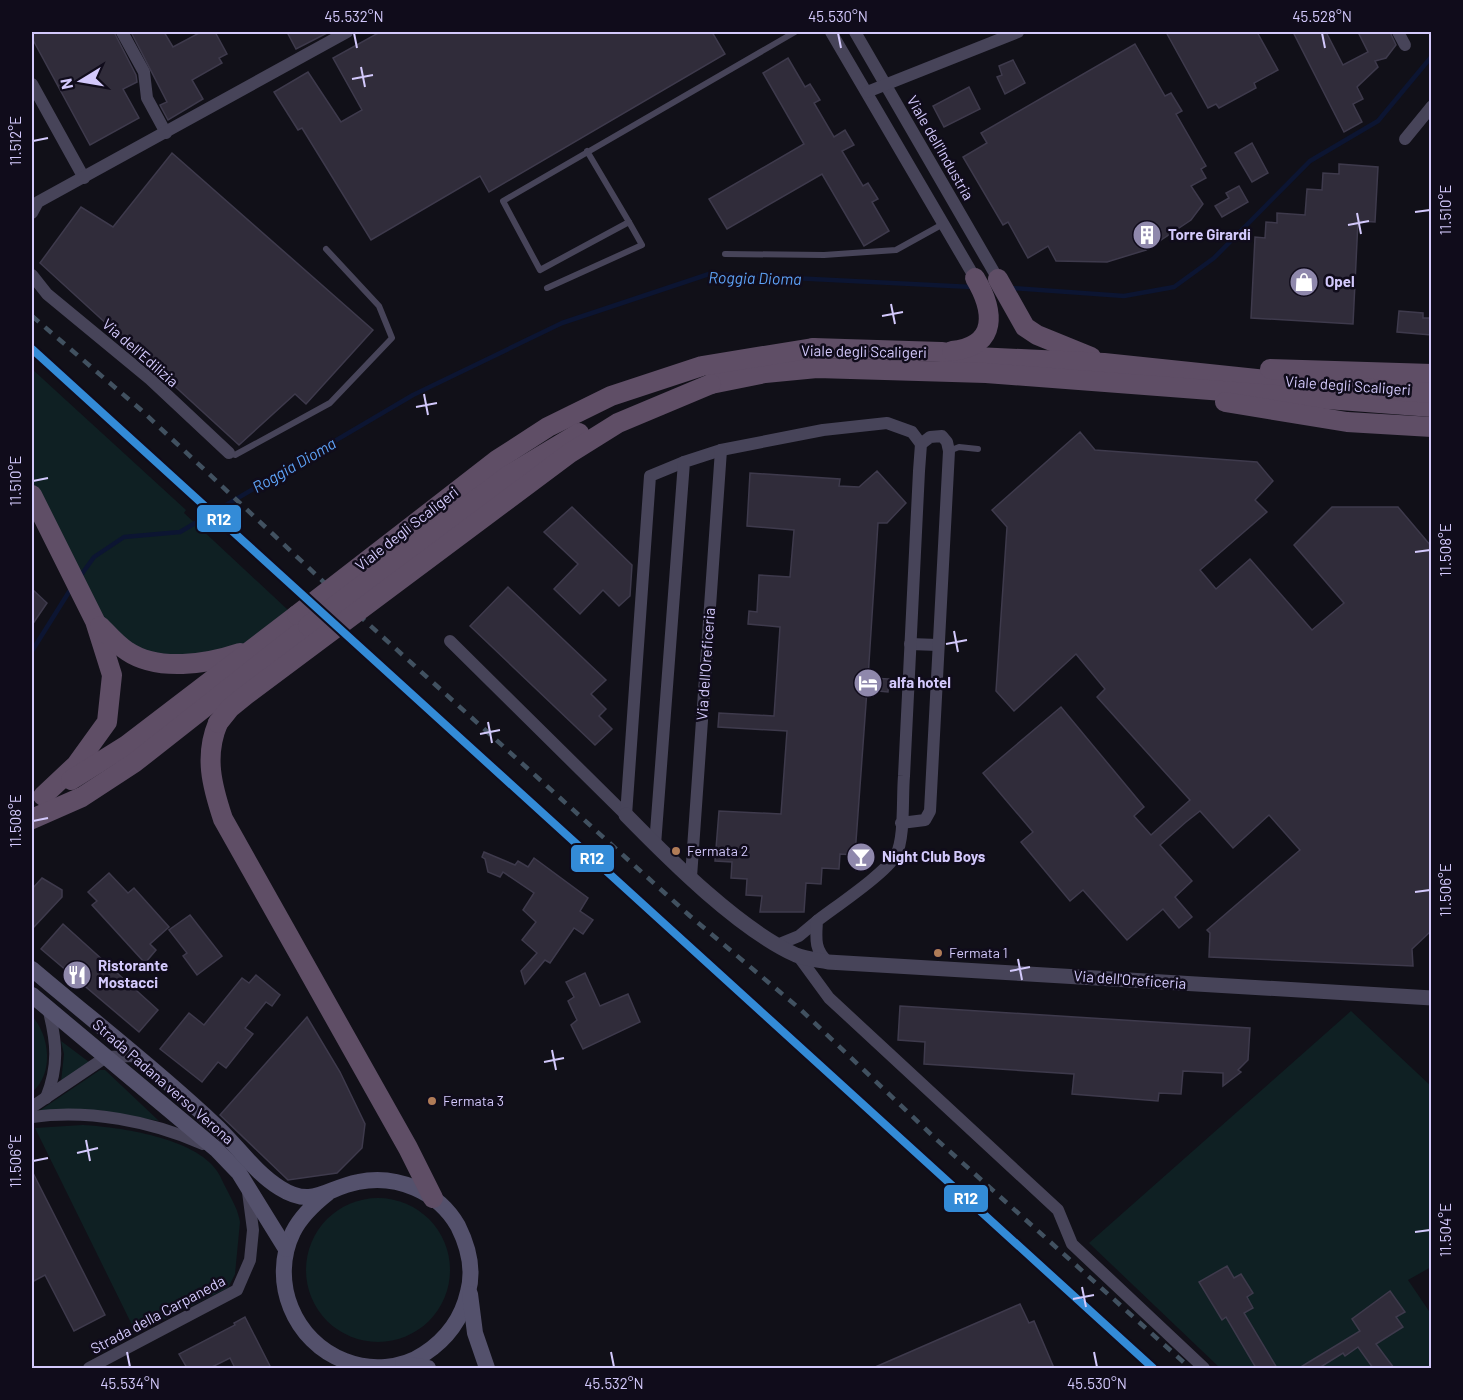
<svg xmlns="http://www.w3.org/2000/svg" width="1463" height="1400" font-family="Barlow,sans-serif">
<rect width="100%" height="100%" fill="#111018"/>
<!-- green -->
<g fill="#0f2023">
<path d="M32 369 186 510 184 513 288 610 243 645 221 654 158 660 109 631 32 487Z"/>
<path d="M1351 1011 1431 1086V1267L1408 1280 1431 1314V1368H1220L1089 1243Z"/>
<path d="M32 1016C50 1036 54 1074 32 1092Z"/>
<path d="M61 1041 89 1062 61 1082 64 1054Z"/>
<path d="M100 1070H105L159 1121 98 1110 39 1111Z"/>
<path d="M83 1125C120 1127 195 1138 217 1171 221 1177 224 1185 228 1192 233 1202 238 1210 240 1222L235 1274 228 1288 136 1333 35 1128Z"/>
<circle cx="378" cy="1270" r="72"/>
</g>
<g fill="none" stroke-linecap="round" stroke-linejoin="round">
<!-- stream -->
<g stroke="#0c1532" stroke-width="4.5">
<path d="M1011 288 1124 296 1174 287 1214 258 1310 161 1378 121 1432 56"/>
<path d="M79 578 94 557 124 537 180 532 413 395 562 323 709 274 972 287"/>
<path d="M32 651 72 587"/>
</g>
</g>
<!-- building -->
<g fill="#302c3a" stroke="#3e3a4c" stroke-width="1.5">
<path d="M32 32H114L136 75 137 82 123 89 139 118 90 145 32 38Z"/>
<path d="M131 32H164L173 47 201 32H215L227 54 219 58 222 63 192 80 203 99 168 120 160 105 167 102Z"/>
<path d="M287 32H329L296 49Z"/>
<path d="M380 32H712L725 54 489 192 480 176 371 240 302 128 298 130 274 92 308 72 341 122 362 110 333 58Z"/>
<path d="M1166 32H1257L1278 70 1254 83 1256 88 1219 108 1216 104 1208 108Z"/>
<path d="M1293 32H1326L1343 65 1368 52 1358 32H1390L1396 45 1386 58 1375 61 1378 67 1357 87 1363 99 1353 104 1362 122 1344 132Z"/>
<path d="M1135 44 1165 96 1171 93 1182 111 1176 114 1206 166 1201 169 1206 178 1191 186 1203 204 1191 220 1146 250 1107 262 1056 261 1048 246 1028 258 1008 222 1003 225 963 157 987 143 981 133Z"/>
<path d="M788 58 805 87 810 84 820 100 814 103 834 137 845 130 854 145 842 151 863 186 868 183 878 199 872 202 889 231 864 246 822 174 727 229 709 199 804 144 763 73Z"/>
<path d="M1013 60 1025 83 1005 94 997 77 1002 75 999 66Z"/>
<path d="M969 87 980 109 944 127 933 106Z"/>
<path d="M1252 143 1268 173 1252 182 1235 153Z"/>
<path d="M172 153 373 330 306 404 295 394 239 445 40 263 81 207 113 227Z"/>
<path d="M1339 164 1378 167 1375 222 1358 221 1353 324 1251 318 1255 237 1265 238 1266 222 1277 223V213L1305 215 1307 189 1322 190 1323 173 1339 174Z"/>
<path d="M1239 186 1248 202 1222 217 1215 206 1229 198 1226 193Z"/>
<path d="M1399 311 1423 313V318H1431V335L1397 332Z"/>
<path d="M1080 432 1095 450 1257 462 1273 481 1255 500 1267 512 1200 570 1216 589 1250 559 1312 630 1344 603 1294 545 1332 507H1398L1431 546V931L1412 949 1413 966 1209 957 1210 933 1207 930 1300 850 1269 815 1233 848 1200 811 1186 822 1160 845 1192 881 1175 897 1192 917 1179 928 1163 909 1127 940 1083 890 1070 901 1021 842 1033 832 983 773 1061 707 1144 807 1134 816 1151 835 1190 800 1097 697 1105 689 1076 654 1014 711 996 691 1007 527 992 510Z"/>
<path d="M877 471 906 503 887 523H878L868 678 889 679 888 692 867 690 855 855 840 854 839 869 822 868 821 884 806 883 804 912H760L762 896 746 895 747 879 731 878 732 862 715 861 719 811 781 814 787 731 718 727 719 713 774 716 780 627 748 624 749 611 757 612 759 575 790 577 794 530 747 526 750 473 840 479 839 486 859 487Z"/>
<path d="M572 507 632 565 630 596 619 606 603 590 580 614 554 589 578 564 544 532Z"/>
<path d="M508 587 606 680 591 694 606 709 599 716 612 729 595 745 470 626Z"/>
<path d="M32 589 47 603 32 625Z"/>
<path d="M484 852 515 865 518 861 528 867 534 858 588 898 580 911 593 920 583 934 574 928 550 963 545 960 525 984 521 971 537 953 522 940 536 922 523 910 534 893 503 872 500 877 488 872 485 859 482 857Z"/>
<path d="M109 873 128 893 134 888 169 927 150 944 156 950 145 963 92 905 97 901 88 892Z"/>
<path d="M42 878 62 890V897L32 929V889Z"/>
<path d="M190 915 222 956 197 975 183 956 187 953 169 930Z"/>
<path d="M63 924 158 1010 139 1032 41 949Z"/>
<path d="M585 973 600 1006 628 994 640 1022 583 1049 571 1025 577 1020 568 1001 574 997 566 982Z"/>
<path d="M256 975 280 995 272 1006 266 1002 245 1028 253 1034 226 1068 218 1062 202 1082 160 1049 189 1013 204 1025 242 978 249 983Z"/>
<path d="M900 1006 1250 1028 1248 1060 1238 1070 1241 1072 1223 1086V1073L1183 1071 1181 1094 1159 1093 1158 1101 1072 1094 1074 1074 924 1064 925 1042 898 1040Z"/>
<path d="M307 1017 340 1072 365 1124 362 1148 337 1173 288 1180 220 1115Z"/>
<path d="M32 1171 105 1315 74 1331 45 1275 32 1282Z"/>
<path d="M1227 1266 1234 1278 1241 1274 1253 1293 1247 1297 1253 1308 1244 1313 1277 1368H1256L1226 1317 1222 1320 1199 1282Z"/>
<path d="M1390 1291 1405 1312 1396 1317 1403 1327 1376 1344 1394 1368H1373L1358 1347 1345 1356 1343 1353 1319 1368H1299L1360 1331 1352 1319Z"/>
<path d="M1020 1304 1029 1323 1034 1321 1054 1368H873Z"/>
<path d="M245 1317 271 1368H235L230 1358 210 1368H187L179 1354 235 1325 234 1323Z"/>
</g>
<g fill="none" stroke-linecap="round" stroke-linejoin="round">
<!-- service -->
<g stroke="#474459" stroke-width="6">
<path d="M587 151 629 222 540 270 503 201 795 32"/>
<path d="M725 254 824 255 896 250 943 224"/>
<path d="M547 288 642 245 629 222"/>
<path d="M949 451 959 447 978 449"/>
<path d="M229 453 235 455 330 403 392 338 379 306 326 249"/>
</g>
<!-- minor -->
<g stroke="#474459" stroke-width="12">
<path d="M122 32 144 72 147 98 166 133"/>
<path d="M831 32 975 278"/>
<path d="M855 32 998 279"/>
<path d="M1398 32 1405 45"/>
<path d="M32 84 84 178"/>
<path d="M867 92 1018 32"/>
<path d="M1405 139 1432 106"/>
<path d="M32 213 38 202 347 32"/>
<path d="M32 275 47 294 150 379 229 453"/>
<path d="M450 641 626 815"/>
<path d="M910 644 938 645"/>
<path d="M626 815 650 476 684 462"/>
<path d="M655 845 684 462 721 450 823 430 887 423 912 432 921 444"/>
<path d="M691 877 721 450"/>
<path d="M777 945 799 936 817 921"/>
<path d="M799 957 829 998 1058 1210 1072 1244 1204 1368"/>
<path d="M828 962C814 950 816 938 817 921 835 907 886 873 896 855 905 838 902 797 904 776L919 471 921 444 930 437 942 436 947 442 949 451 930 811 925 820 901 823"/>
<path d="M46 1098C59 1066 57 1042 48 1008"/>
<path d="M32 1107 106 1057 135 1056"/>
<path d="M32 1117C88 1109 151 1121 203 1144"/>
<path d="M89 1368 237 1290 250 1260 253 1230 248 1192"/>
</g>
<!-- tertiary -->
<path stroke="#474459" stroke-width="15" d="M626 815C671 861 739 929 796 955 806 959 818 960 828 962L1432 998"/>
<!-- secondary -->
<g stroke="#54516c" stroke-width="16">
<path d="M32 969C92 1020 156 1069 214 1124 236 1144 254 1172 280 1188 313 1209 326 1188 358 1182 396 1174 438 1191 458 1226 468 1246 474 1270 468 1292 462 1319 447 1339 424 1354 402 1369 370 1371 345 1361 294 1342 269 1281 293 1232 301 1216 314 1204 328 1193"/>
<path d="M32 995 216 1149 239 1173 286 1249"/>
<path d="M470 1294 475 1333 487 1368"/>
<path d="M403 1364 428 1368"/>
</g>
<!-- trunk -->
<g stroke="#5f4e66" stroke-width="20">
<path d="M998 279 1025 327 1037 335 1091 357"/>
<path d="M813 348 941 352 976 357 1104 363 1324 386"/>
<path d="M952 351C999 346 994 310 975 278"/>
<path d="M1270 369 1432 374"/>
<path d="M711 384 765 373 817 368 986 373 1432 407"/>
<path d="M1359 388 1432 393"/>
<path d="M1225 402 1347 422 1432 427"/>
<path d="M32 495 95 621 112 675 107 722 76 765 43 796"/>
<path d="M100 626C108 634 117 645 127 651 158 672 207 664 240 653"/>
<path d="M218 723C204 756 212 786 223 819L408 1148 433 1198"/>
<path d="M71 780 127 745 297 615"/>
<path d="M32 819 82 797 134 763 308 626"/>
</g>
<!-- rail -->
<path stroke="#415160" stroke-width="4.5" stroke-dasharray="9 8" stroke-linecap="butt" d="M32 316 140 409 363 619 690 916 800 1009 936 1139 1190 1368"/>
<!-- trunk-bridge -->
<g stroke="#5f4e66" stroke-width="20">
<path d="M297 615 497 460 548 427 611 396 702 366 813 348"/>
<path d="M308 626 509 475 579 433"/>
<path d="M218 723 230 708 246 695 570 453 618 423 711 384"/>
</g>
<!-- rail-1 casing -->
<g stroke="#100c1b" stroke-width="12">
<path id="rail-1" d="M32 349 1153 1368"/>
</g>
<!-- rail-1 -->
<use href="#rail-1" stroke="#338bd7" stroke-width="8"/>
</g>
<!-- ticks -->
<path fill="none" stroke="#d3c9fc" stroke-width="2" d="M354 33 357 48M838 33 841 48M1322 33 1325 48M361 67 365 87M352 79 373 75M33 141 48 138M1415 212 1430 210M1357 213 1361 234M1348 225 1369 221M891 304 895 324M882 316 903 312M424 394 428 415M416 407 437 403M33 481 48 478M1415 552 1430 550M954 631 958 652M946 644 967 640M488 722 492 743M480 734 500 730M33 821 48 818M1415 892 1430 890M1018 959 1022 980M1010 971 1030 967M552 1050 556 1070M544 1062 564 1058M86 1140 90 1161M77 1153 98 1148M33 1161 48 1158M1415 1232 1430 1230M1082 1287 1086 1307M1073 1299 1094 1295M127 1352 130 1367M611 1352 614 1367M1094 1352 1097 1367"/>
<!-- icons -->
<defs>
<g id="building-disc" transform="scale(1.5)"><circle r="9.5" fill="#8f88ac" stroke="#100c1b"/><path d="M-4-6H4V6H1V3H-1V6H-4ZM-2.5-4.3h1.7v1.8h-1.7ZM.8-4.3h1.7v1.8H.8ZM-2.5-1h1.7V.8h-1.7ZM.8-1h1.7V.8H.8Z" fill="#fff"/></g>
<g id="shop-disc" transform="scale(1.5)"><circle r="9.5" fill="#8f88ac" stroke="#100c1b"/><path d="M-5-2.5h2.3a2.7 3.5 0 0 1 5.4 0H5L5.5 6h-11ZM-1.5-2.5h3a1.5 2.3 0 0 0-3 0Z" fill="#fff"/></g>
<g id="hotel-disc" transform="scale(1.5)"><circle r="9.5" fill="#8f88ac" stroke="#100c1b"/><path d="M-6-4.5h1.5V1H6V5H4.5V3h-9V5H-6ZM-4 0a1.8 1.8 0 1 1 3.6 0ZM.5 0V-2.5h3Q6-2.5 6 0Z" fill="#fff"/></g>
<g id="bar-disc" transform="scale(1.5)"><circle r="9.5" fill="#8f88ac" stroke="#100c1b"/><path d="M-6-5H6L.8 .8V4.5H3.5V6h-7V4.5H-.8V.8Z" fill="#fff"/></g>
<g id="restaurant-disc" transform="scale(1.5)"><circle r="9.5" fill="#8f88ac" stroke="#100c1b"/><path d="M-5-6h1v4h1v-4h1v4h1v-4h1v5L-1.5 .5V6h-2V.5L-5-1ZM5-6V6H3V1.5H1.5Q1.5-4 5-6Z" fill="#fff"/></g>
</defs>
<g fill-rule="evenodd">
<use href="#building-disc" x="1147" y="235"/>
<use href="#shop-disc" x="1304" y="282"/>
<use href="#hotel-disc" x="868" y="683"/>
<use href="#bar-disc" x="861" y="857"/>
<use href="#restaurant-disc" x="77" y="975"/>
</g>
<!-- markers -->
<g fill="#b07c57" stroke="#100c1b" stroke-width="2">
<circle cx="676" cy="851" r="5"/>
<circle cx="938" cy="953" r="5"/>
<circle cx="432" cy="1101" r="5"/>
</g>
<g text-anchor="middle" stroke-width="5" stroke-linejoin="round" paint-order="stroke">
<!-- bus labels -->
<g font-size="14" fill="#d3c9fc" stroke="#100c1b" text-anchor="start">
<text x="687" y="856">Fermata 2</text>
<text x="949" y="958">Fermata 1</text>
<text x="443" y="1106">Fermata 3</text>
</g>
<!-- street labels -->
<g font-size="15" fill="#d3c9fc" stroke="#100c1b">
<text transform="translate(940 148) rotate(60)" y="5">Viale dell'Industria</text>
<text transform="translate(864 352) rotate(1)" y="5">Viale degli Scaligeri</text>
<text transform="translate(140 353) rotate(41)" y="5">Via dell'Edilizia</text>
<text transform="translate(1348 386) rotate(4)" y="5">Viale degli Scaligeri</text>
<text transform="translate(407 529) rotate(-38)" y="5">Viale degli Scaligeri</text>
<text transform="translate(706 664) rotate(-86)" y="5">Via dell'Oreficeria</text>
<text transform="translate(1130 980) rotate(4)" y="5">Via dell'Oreficeria</text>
<text transform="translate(163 1082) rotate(41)" y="5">Strada Padana verso Verona</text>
<text transform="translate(158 1315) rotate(-28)" y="5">Strada della Carpaneda</text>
</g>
<!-- poi labels -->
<g font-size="15" font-weight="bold" fill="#d3c9fc" stroke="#100c1b" text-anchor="start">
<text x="1168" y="240">Torre Girardi</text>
<text x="1325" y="287">Opel</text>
<text x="889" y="688">alfa hotel</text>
<text x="882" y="862">Night Club Boys</text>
<text x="98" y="971">Ristorante<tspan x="98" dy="17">Mostacci</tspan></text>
</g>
<!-- water labels -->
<g font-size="16" font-style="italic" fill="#5da2f6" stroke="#100c1b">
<text transform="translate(755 278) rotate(1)" y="6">Roggia Dioma</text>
<text transform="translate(294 465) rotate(-30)" y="6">Roggia Dioma</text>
</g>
</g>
<g stroke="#100c1b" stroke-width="2">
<rect x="196" y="504" width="46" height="29" rx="6" fill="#338bd7"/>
<rect x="570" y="844" width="45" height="29" rx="6" fill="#338bd7"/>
<rect x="943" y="1184" width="46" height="29" rx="6" fill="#338bd7"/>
</g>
<g font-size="16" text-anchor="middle" font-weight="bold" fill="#fff">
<text x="219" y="525">R12</text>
<text x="592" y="864">R12</text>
<text x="966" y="1204">R12</text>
</g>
<!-- border -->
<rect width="1463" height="1400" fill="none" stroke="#100c1b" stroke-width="66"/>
<!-- north arrow -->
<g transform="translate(81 81) rotate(259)" stroke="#100c1b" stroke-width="4.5" paint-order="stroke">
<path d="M0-4.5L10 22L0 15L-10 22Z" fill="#d3c9fc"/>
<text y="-9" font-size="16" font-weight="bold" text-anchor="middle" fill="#d3c9fc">N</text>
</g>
<rect x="33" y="33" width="1397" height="1334" fill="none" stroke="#d3c9fc" stroke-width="2"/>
<g font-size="15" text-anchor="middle" fill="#d3c9fc">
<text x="354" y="22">45.532°N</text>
<text x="838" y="22">45.530°N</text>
<text x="1322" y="22">45.528°N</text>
<text transform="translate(16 141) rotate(-90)" y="5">11.512°E</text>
<text transform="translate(1446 210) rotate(-90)" y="5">11.510°E</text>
<text transform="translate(16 481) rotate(-90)" y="5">11.510°E</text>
<text transform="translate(1446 550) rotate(-90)" y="5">11.508°E</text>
<text transform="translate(16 821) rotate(-90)" y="5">11.508°E</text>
<text transform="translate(1446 890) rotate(-90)" y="5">11.506°E</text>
<text transform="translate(16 1161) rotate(-90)" y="5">11.506°E</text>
<text transform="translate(1446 1230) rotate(-90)" y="5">11.504°E</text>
<text x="130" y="1389">45.534°N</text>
<text x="614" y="1389">45.532°N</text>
<text x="1097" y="1389">45.530°N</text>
</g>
</svg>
